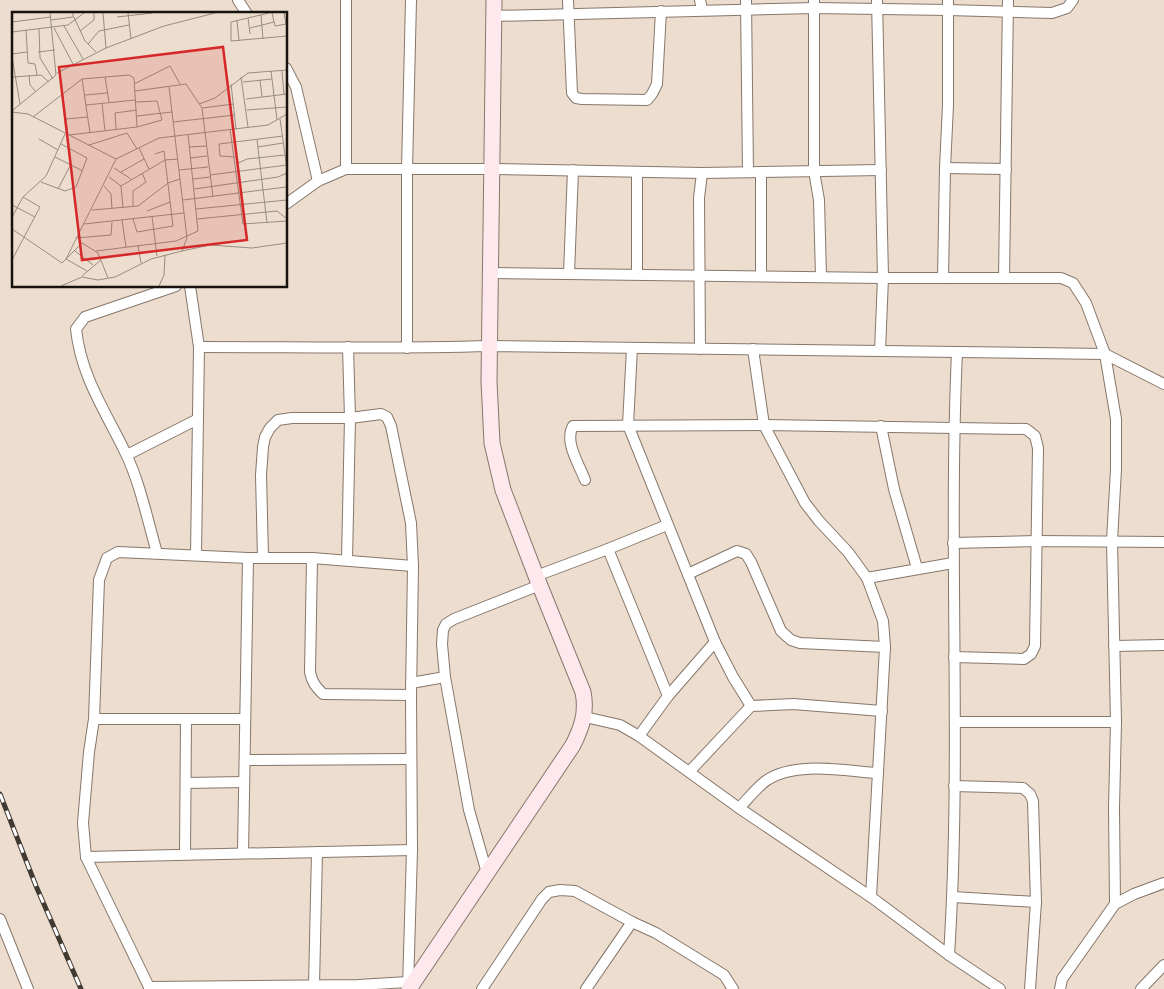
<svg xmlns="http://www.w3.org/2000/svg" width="1164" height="989" font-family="'Sofia Sans Condensed',sans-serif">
<rect width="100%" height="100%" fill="#edddcf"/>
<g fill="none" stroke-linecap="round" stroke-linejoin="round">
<!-- street casing -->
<g stroke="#86776b" stroke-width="12">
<g id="street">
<path d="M238 0 247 14"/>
<path d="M346 0V169"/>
<path d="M568 0 572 93 576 98 582 99 647 100 652 94 657 84 661 11"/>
<path d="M700 0 702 10"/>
<path d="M746 0 748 172"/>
<path d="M814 0V171L819 200 821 277"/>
<path d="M877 0 883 278 880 351"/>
<path d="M494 16 814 8 948 10 1052 13 1067 8 1073 0"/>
<path d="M286 68 296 87 318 181"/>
<path d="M945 168 1006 169"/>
<path d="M637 172V274"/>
<path d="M761 172V276"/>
<path d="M286 204 318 181 346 169H492L702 173 881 170"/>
<path d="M492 273 883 278H1061L1073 283 1086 303 1105 354 1116 419V469L1112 541 1116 722 1114 808 1115 904"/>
<path d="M569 274 573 170"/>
<path d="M943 278 945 168 948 105V0"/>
<path d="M1004 278 1008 0"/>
<path d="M190 286 199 347 196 555"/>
<path d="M199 347C296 347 393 349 490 346L1105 354 1164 384"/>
<path d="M407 348V169L411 0"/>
<path d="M632 348 628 425 715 642 733 677 751 706"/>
<path d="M700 349 699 198 702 173"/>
<path d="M753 349 764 425 805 503 819 521 848 552 867 578 883 621 885 647 871 897"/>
<path d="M881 426 894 489 917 568"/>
<path d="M127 455 198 419"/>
<path d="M585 480C579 464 564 442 573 426L764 425 1026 429 1035 436 1038 448 1035 646 1031 654 1024 659 954 657"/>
<path d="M953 543 1037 541 1164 542"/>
<path d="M608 549 668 696"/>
<path d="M157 553C148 522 140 483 126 454 106 412 81 377 76 329L85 317 176 286"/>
<path d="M263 557 261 475 263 447 265 437 270 428 278 420 292 418H350L381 414 387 417 391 426 411 523 413 566 411 695 412 850 408 988"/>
<path d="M312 558 310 672C312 682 315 686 323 694L411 695"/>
<path d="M347 560 350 418 348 347"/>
<path d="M688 574 737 551 746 554 751 562 781 631 791 640 800 643 885 647"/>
<path d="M536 576 608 549 667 525"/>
<path d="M867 578 953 563"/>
<path d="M1114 646 1164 645"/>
<path d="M411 683 445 677"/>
<path d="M585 717 620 725 639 736 739 808 871 897 949 955 1000 989"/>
<path d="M94 719H245"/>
<path d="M955 722H1116"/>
<path d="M639 736 668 696 715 642"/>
<path d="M245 760 411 759"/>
<path d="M690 771 751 706 793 704 882 711"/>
<path d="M186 783 244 782"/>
<path d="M954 786 1023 788 1030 794 1033 801 1036 902 1030 989"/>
<path d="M739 808C748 799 757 787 767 780 796 761 845 771 878 773"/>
<path d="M243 853 248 558"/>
<path d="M185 854 186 719"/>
<path d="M86 857 412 850"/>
<path d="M487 873 469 810 445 677 442 644 443 630 446 624 454 619 540 585"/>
<path d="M953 897 1036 902"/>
<path d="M0 919 28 989"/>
<path d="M949 955C962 754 948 553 957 352"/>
<path d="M314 985 317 852"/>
<path d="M149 987 358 985 408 982"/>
<path d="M150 989 86 857 83 823 89 752 94 719 99 580 107 558 118 552 248 558H312L413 566"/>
<path d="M482 989 542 899 549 892 560 890 575 891 632 922 656 933 724 975 733 989"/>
<path d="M586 989 632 922"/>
<path d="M1060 989 1062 979 1115 904 1134 894 1164 883"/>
<path d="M1141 989 1164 965"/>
</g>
</g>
<!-- secondary casing -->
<g stroke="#86776b" stroke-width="17">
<path id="secondary" d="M409 989 573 745C582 727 587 712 583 692L536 576 503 490 492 443 489 381 494 0"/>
</g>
<!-- street -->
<use href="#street" stroke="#fff" stroke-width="10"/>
<!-- secondary -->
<use href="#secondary" stroke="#fee8ed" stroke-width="15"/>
<!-- rail casing -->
<g stroke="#413a33" stroke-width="5">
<path id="rail" d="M0 794 36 886 81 989"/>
</g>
<!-- rail -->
<use href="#rail" stroke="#fff" stroke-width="3" stroke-dasharray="9" stroke-linecap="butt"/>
</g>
<!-- overview -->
<g transform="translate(12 12)">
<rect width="275" height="275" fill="#edddcf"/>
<path fill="none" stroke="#978c81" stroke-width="1" d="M60 1 73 29 84 40M91 1 94 36M116 1 119 27M257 1 219 10V29L275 24M260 1 263 14 274 12 272 1M249 3 251 27M105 5 140 1M236 6 238 22M39 8 61 5M225 9 227 29M0 10 39 5M52 14 71 47M42 16 61 52M238 16 262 10M27 17 28 46 41 67M14 18 16 51 23 52 25 63M68 19 82 8V1M0 20 56 13 72 1M76 32 87 19 117 13M26 40 43 38M0 42 15 40M0 45 8 92M259 59 265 108M270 59 272 83M45 61 94 36 152 14 203 1M17 63 18 73 24 80M1 65 29 63 37 70M93 65 97 90M229 65 236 115M70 67 78 121M248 68 250 85M231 70 260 67M122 72 158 54 168 72M219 72 224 117M123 79 174 72 190 96 201 185M50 80 56 123M73 83 95 81M234 87 275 82M90 91 93 119M187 92 203 86 236 61 275 58M74 93 123 88M190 96 222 92M1 98 44 63 38 1M235 98 275 95M0 100 16 102 104 147 147 126 256 113 275 102M125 104 160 100M21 105 70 67 117 63 122 66 125 115M54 107 76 105M268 107 275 157M161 110 223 103M104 117 103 101 125 98M218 117 231 212 275 209M57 123 125 115 150 108 145 89 124 90M27 127 46 138M245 128 255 211M77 133 115 121 125 137M177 135 194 134M246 135 271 131M127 136 137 157M43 145 71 159M223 145 208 144 207 132 271 124M178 146 195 144M224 152 235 147 273 143M102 156 119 167M167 158 196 155M109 160 132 147M198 163 275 153M97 165 109 174 111 196M181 167 198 165M29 170 53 179 64 175 75 146 49 132M92 174 99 182 100 197M109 174 153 148 166 147M46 177 59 152M182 177 266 165 275 161M171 188 274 175M0 193 23 205M121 195V179L134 170 130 161M184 197 275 188M80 198 126 194 156 171 168 167M135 199 158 190M140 204 145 244M0 205 11 185 34 164 53 122M121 207 125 220 161 214 152 139 143 142M185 207 265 199 275 207M110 208 114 235M72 212 172 201M0 217 50 251 70 231 86 241 96 266M64 226 99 223 100 210M126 233 129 251M63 239 81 253M84 239 164 229 186 219 176 122M170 239 198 233 240 236 275 231M0 248 28 195 11 185M75 259 54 247 104 147M70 264 89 248M49 274 70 265 86 268 103 265 139 247 170 239 175 226 157 75M147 274 152 263 153 243"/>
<path fill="#d62828" fill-opacity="0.15" stroke="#d62828" stroke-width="2.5" d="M211 35 235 228 70 248 47 55Z"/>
<rect width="275" height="275" fill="none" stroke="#17120d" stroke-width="2.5"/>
</g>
</svg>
